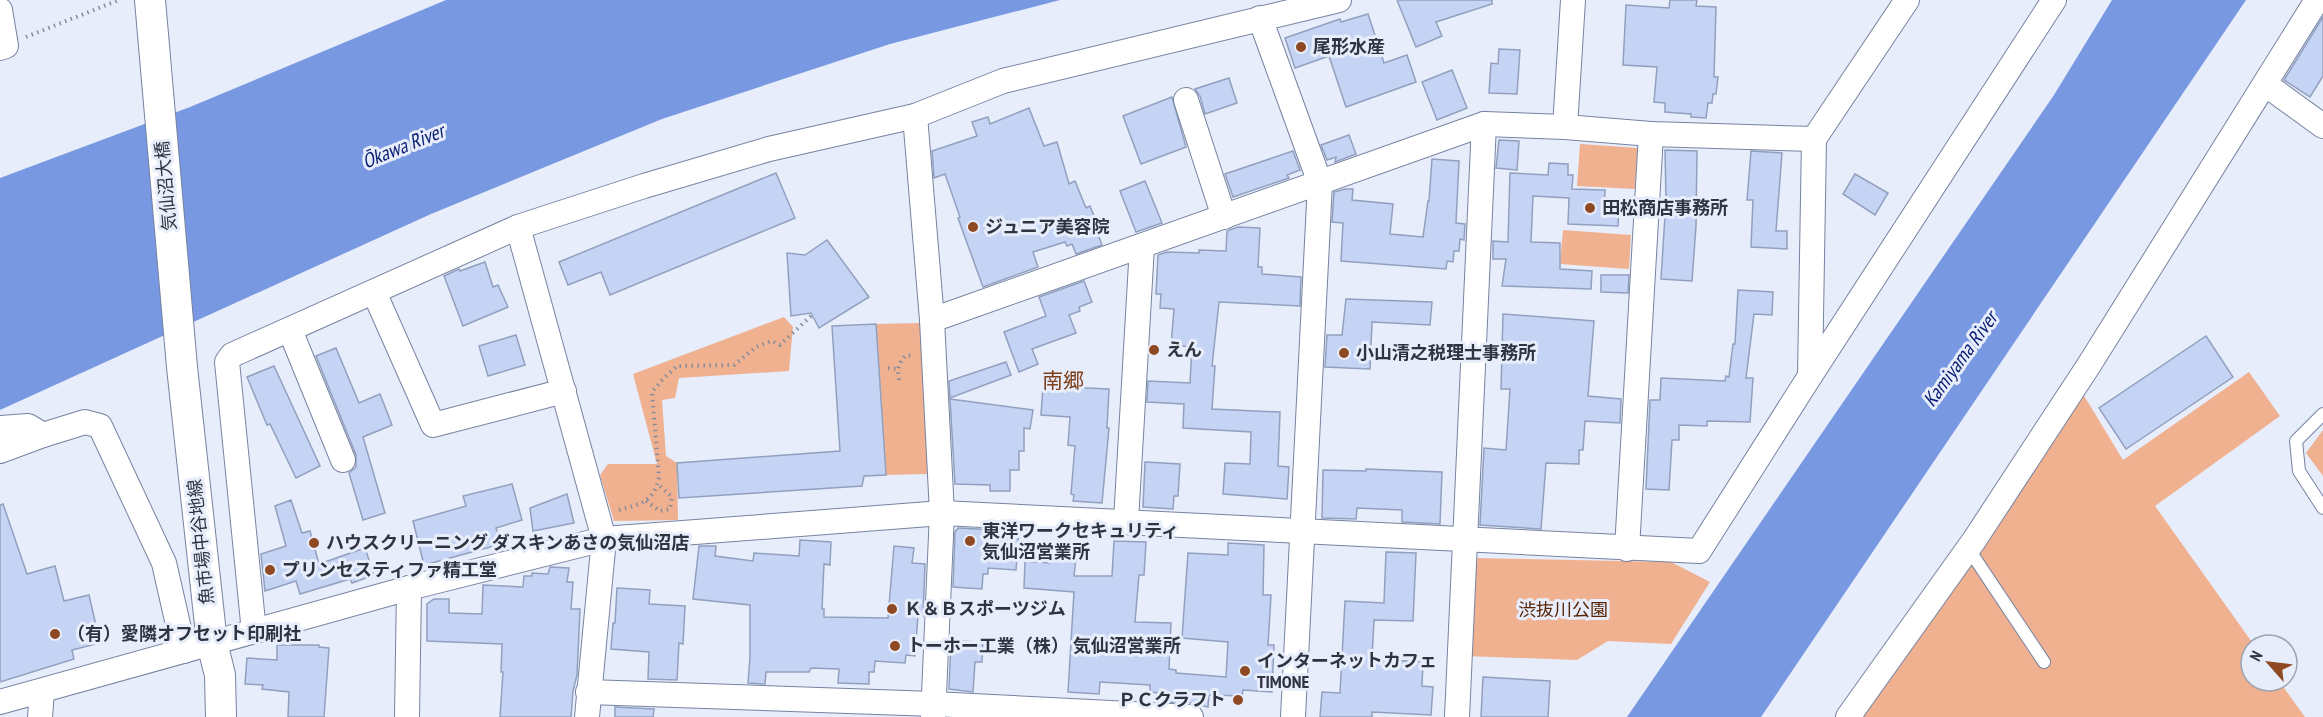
<svg xmlns="http://www.w3.org/2000/svg" width="2323" height="717" font-family="'PT Sans Narrow','Noto Sans JP',sans-serif">
<rect width="100%" height="100%" fill="#e7edfa"/>
<!-- green -->
<g fill="#f0b191">
<path d="M1580 144 1638 148 1635 189 1577 186Z"/>
<path d="M1563 230 1631 235 1629 269 1560 264Z"/>
<path d="M784 317 793 327 789 371 679 378 675 398 662 400 666 456 677 463 678 520 614 521 600 475 608 464H657L633 374Z"/>
<path d="M920 323 928 474 886 475 876 324Z"/>
<path d="M2249 372 2280 416 2155 506 2254 645H2251V681H2279L2305 717H1863L2083 394 2123 460Z"/>
<path d="M2323 430V476L2306 453Z"/>
<path d="M1475 558 1671 562 1710 582 1671 644 1608 641 1577 660 1464 656Z"/>
</g>
<!-- water -->
<g fill="#7998e2">
<path d="M446 0H1060L890 44 662 119 431 214 0 410V178L190 107Z"/>
<path d="M2112 0H2246L1761 717H1627L2054 95Z"/>
</g>
<!-- building -->
<g fill="#c5d4f4" stroke="#92a0bf" stroke-width="1.5">
<path d="M1397 0H1492V4L1436 22 1442 36 1416 47Z"/>
<path d="M1670 0H1697L1696 6 1716 7 1714 77H1718L1716 94H1713L1712 103H1708L1706 118 1691 117V114L1665 112V103L1654 102 1657 67 1623 65 1626 5 1669 8Z"/>
<path d="M1368 14 1384 63 1407 55 1416 82 1346 107 1329 56 1295 68 1285 38 1340 19 1341 22Z"/>
<path d="M2323 17V76L2310 97 2284 80Z"/>
<path d="M1499 49 1520 50 1517 94 1489 93 1491 63 1498 64Z"/>
<path d="M1452 70 1467 108 1437 120 1422 82Z"/>
<path d="M1229 78 1237 103 1205 114 1200 96 1195 89Z"/>
<path d="M1172 97 1186 147 1141 164 1123 116Z"/>
<path d="M1029 108 1044 146 1057 142 1069 184 1075 181 1086 208 1090 206 1101 233 1098 234 1102 245 1076 254 1072 244 1067 246 1065 242 1033 252 1038 267 983 287 958 218 960 217 945 174 934 178 932 151 977 136 972 122 988 117 990 124Z"/>
<path d="M1349 135 1356 154 1335 162 1336 157 1327 160 1321 145Z"/>
<path d="M1499 140 1519 141 1517 170 1496 168Z"/>
<path d="M1665 150 1697 151 1696 226 1692 281 1661 279 1666 200Z"/>
<path d="M1293 151 1300 170 1287 175 1289 178 1233 197 1225 174Z"/>
<path d="M1751 151 1782 153 1776 231H1787V249L1751 247 1753 200H1747Z"/>
<path d="M1432 159 1459 161 1456 223 1465 224 1464 240 1460 239 1459 251H1454L1453 262 1447 261 1446 269 1341 261 1343 223 1332 222 1334 192 1345 189H1353L1352 200 1393 204 1390 234 1423 237 1428 201H1429Z"/>
<path d="M1549 163 1568 164V175H1573L1572 189 1605 190 1604 208 1619 209 1618 226 1568 224 1569 198 1533 196 1531 242 1560 243V269L1592 271 1591 289 1502 286 1506 259H1493V241L1508 242 1510 173 1548 175Z"/>
<path d="M776 173 795 218 610 295 601 272 568 285 559 262Z"/>
<path d="M1855 174 1888 193 1875 215 1843 194Z"/>
<path d="M1145 181 1162 223 1136 232 1120 191Z"/>
<path d="M1238 227 1260 228 1258 267H1262V274L1301 277 1300 306 1219 302 1212 366H1215L1212 409 1280 412 1278 466 1289 467 1287 499 1223 494 1225 463 1250 464 1251 432 1183 428 1184 404 1147 402 1148 381 1190 383 1192 347 1171 345 1174 309 1160 308 1161 294H1156L1158 255 1167 252 1199 253V250L1226 251 1227 231Z"/>
<path d="M827 240 869 297 819 328 811 313 791 316 787 253 805 255Z"/>
<path d="M485 262 493 287 498 285 508 307 463 326 444 276 459 269 460 271Z"/>
<path d="M1601 275H1629L1628 293 1601 292Z"/>
<path d="M1084 281 1092 302 1079 307 1080 311 1069 315 1076 333 1032 349 1038 364 1019 372 1004 332 1046 316 1039 297Z"/>
<path d="M1738 290 1773 292 1772 315 1754 314 1746 378H1753L1750 422 1707 421V426L1679 425V440H1672L1669 490 1646 489 1650 400H1660L1661 378 1725 381 1726 376 1729 377 1733 344H1735Z"/>
<path d="M1346 299 1432 302 1430 325 1372 322 1370 369 1325 367 1327 335H1342Z"/>
<path d="M1503 314 1594 321 1588 396 1621 399 1620 423 1585 421 1583 450H1579V464L1546 463 1541 529 1480 525 1484 448 1506 450 1510 389H1501Z"/>
<path d="M876 324 886 475 864 476 862 486 679 498 677 463 840 451 832 326Z"/>
<path d="M516 335 525 365 488 376 479 346Z"/>
<path d="M2206 336 2233 377 2126 449 2099 408Z"/>
<path d="M336 348 359 403 380 394 392 425 363 437 385 513 363 520 349 473 356 467V455L316 356Z"/>
<path d="M1006 362 1011 375 950 398 949 381Z"/>
<path d="M274 366 320 466 296 478 270 424 267 425 247 377Z"/>
<path d="M1043 386 1109 389 1107 428H1109L1102 503 1073 501 1074 495 1071 494 1075 446 1068 445 1070 417 1041 415Z"/>
<path d="M950 399 1033 410 1030 429 1024 428V451H1019V470H1010V491H990V485L955 484Z"/>
<path d="M1145 462 1180 464 1178 496H1174L1173 509 1143 507Z"/>
<path d="M1366 469 1442 472 1440 524 1402 522V510L1357 508 1356 519 1322 518 1323 470 1366 471Z"/>
<path d="M512 484 522 520 496 528 500 539 497 540 498 545 424 565 413 521 466 506 463 496Z"/>
<path d="M567 494 574 523 533 531 530 508Z"/>
<path d="M291 500 302 533 310 531 319 564 365 548 374 575 352 583 350 579 300 594 296 581 265 591 261 554 286 546 275 506Z"/>
<path d="M3 504 27 574 55 566 64 601 89 595 100 643 72 650 74 659 0 682V505Z"/>
<path d="M958 528 1019 531 1016 570 988 568V574H983L982 589 953 587 955 532Z"/>
<path d="M800 540 831 542 830 565 824 564 822 609H824V617L888 618 894 546 914 548 912 563 925 564 923 616 918 615 915 656 906 655 905 663 875 661 874 672H869V684L838 683 839 669 811 668 809 672H766L765 684 748 683 750 657V605L693 599 699 546H716L715 556 753 561 754 553 799 556Z"/>
<path d="M1114 541 1146 542 1144 575H1139L1135 622 1171 623 1169 669 1176 670V673L1226 677 1228 642 1182 638 1188 553 1228 555V543L1264 545 1263 595H1271L1268 645H1274L1272 692 1243 690 1242 696 1209 695 1208 707 1192 703 1168 702 1169 694 1150 692V685L1100 682 1099 694 1068 692 1074 592 1024 588 1025 561 1050 563 1051 555 1076 557 1074 576H1112Z"/>
<path d="M1386 552 1416 553 1413 621 1374 620 1372 659 1423 662 1422 686 1433 687 1431 715 1372 712V717H1320L1322 692 1340 693 1345 601 1384 603Z"/>
<path d="M550 567 569 568 567 582H573L571 609H580L577 675 573 691 571 717H500L503 672H501L502 644 427 641V604L434 599H449V613L482 614 483 585 523 587 524 576H532V573L548 574Z"/>
<path d="M617 588 650 590 649 604 685 606 683 644 679 643 677 680 648 679 649 652 611 649 613 623H615Z"/>
<path d="M951 641 983 642 982 662H975L973 692 949 689Z"/>
<path d="M277 645H319V647L329 648 324 717H288L289 692 262 689 263 685 245 684 247 658 277 660Z"/>
<path d="M1483 677 1550 681 1548 717H1481Z"/>
<path d="M615 707 654 709 653 717H615Z"/>
</g>
<g fill="none" stroke-linecap="round" stroke-linejoin="round">
<!-- service casing -->
<g stroke="#7683a1" stroke-width="14">
<g id="service">
<path d="M2323 414 2296 441 2299 471 2323 508"/>
<path d="M1968 548 2044 662"/>
</g>
</g>
<!-- minor casing -->
<g stroke="#7683a1" stroke-width="26">
<g id="minor">
<path d="M0 10 6 46 0 48"/>
<path d="M1260 18 1320 183 1293 717"/>
<path d="M2265 84 2323 126"/>
<path d="M1186 100 1224 217"/>
<path d="M915 116 932 320 942 513 933 717"/>
<path d="M1565 127 1573 0"/>
<path d="M518 227 604 539 587 717"/>
<path d="M374 292 433 425 564 391"/>
<path d="M932 320 1484 124 1565 127 1651 134 1814 139"/>
<path d="M290 330 343 460"/>
<path d="M1810 376 1814 139 1907 0"/>
<path d="M0 428 28 426 43 435 85 422 100 426 164 563 184 651"/>
<path d="M0 451 43 435"/>
<path d="M1126 521 1142 246"/>
<path d="M1627 549 1651 134"/>
<path d="M254 632 227 362 232 355 518 227 644 186 769 149 915 116 1003 81 1339 0"/>
<path d="M588 692 934 704 1191 717"/>
<path d="M0 702 409 588 604 539 942 513 1699 551 1810 376 2054 0"/>
<path d="M40 717 42 691"/>
<path d="M407 717 409 588"/>
<path d="M1457 717 1484 124"/>
<path d="M1848 717 1975 539 2089 365 2317 0"/>
</g>
</g>
<!-- tertiary casing -->
<g stroke="#7683a1" stroke-width="32">
<path id="tertiary" d="M150 0 182 367 212 643 220 675 221 717"/>
</g>
<!-- path -->
<g stroke="#868c99" stroke-width="4" stroke-dasharray="1.5 4.5" stroke-linecap="butt">
<path d="M26 37 119 0"/>
<path d="M888 368 897 369"/>
<path d="M899 380C897 369 898 364 906 355L914 356"/>
<path d="M646 501 660 511 670 509 672 497 657 483"/>
<path d="M619 510C641 504 654 502 659 477L652 392 663 379 677 366 734 365 756 347 771 341 780 345 812 315"/>
</g>
<!-- service -->
<use href="#service" stroke="#fff" stroke-width="12"/>
<!-- minor -->
<use href="#minor" stroke="#fff" stroke-width="24"/>
<!-- tertiary -->
<use href="#tertiary" stroke="#fff" stroke-width="30"/>
</g>
<!-- markers -->
<g fill="#8f4922" stroke="#e7edfa" stroke-width="2">
<circle cx="1301" cy="47" r="6"/>
<circle cx="1590" cy="208" r="6"/>
<circle cx="973" cy="227" r="6"/>
<circle cx="1154" cy="350" r="6"/>
<circle cx="1344" cy="353" r="6"/>
<circle cx="970" cy="541" r="6"/>
<circle cx="314" cy="543" r="6"/>
<circle cx="270" cy="570" r="6"/>
<circle cx="892" cy="609" r="6"/>
<circle cx="55" cy="634" r="6"/>
<circle cx="895" cy="646" r="6"/>
<circle cx="1245" cy="671" r="6"/>
<circle cx="1238" cy="700" r="6"/>
</g>
<g text-anchor="middle" stroke-width="6" stroke-linejoin="round" paint-order="stroke">
<!-- poi labels -->
<g font-size="18" font-weight="bold" fill="#2e3440" stroke="#e7edfa" text-anchor="start">
<text x="1313" y="53">尾形水産</text>
<text x="1602" y="214">田松商店事務所</text>
<text x="985" y="233">ジュニア美容院</text>
<text x="1166" y="356">えん</text>
<text x="1356" y="359">小山清之税理士事務所</text>
<text x="982" y="537">東洋ワークセキュリティ<tspan x="982" dy="21">気仙沼営業所</tspan></text>
<text x="326" y="549">ハウスクリーニング ダスキンあさの気仙沼店</text>
<text x="282" y="576">プリンセスティファ精工堂</text>
<text x="904" y="615">Ｋ＆Ｂスポーツジム</text>
<text x="67" y="640">（有）愛隣オフセット印刷社</text>
<text x="907" y="652">トーホー工業（株） 気仙沼営業所</text>
<text x="1257" y="667">インターネットカフェ<tspan x="1257" dy="21">TIMONE</tspan></text>
<text x="1226" y="706" text-anchor="end">ＰＣクラフト</text>
</g>
<!-- street labels -->
<g font-size="18" fill="#2e3440" stroke="#e7edfa">
<text transform="translate(166 186) rotate(-95)" y="6">気仙沼大橋</text>
<text transform="translate(201 542) rotate(-96)" y="6">魚市場中谷地線</text>
</g>
<!-- park labels -->
<g font-size="18" fill="#582403" stroke="#e7edfa">
<text x="1563" y="616">渋抜川公園</text>
</g>
<!-- water labels -->
<g font-size="20" font-style="italic" fill="#0c2075" stroke="#e7edfa">
<text transform="translate(403 146) rotate(-22)" y="7">Ōkawa River</text>
<text transform="translate(1960 359) rotate(-54)" y="7">Kamiyama River</text>
</g>
<!-- quarter labels -->
<g font-size="21" fill="#7e3f1b" stroke="#e7edfa">
<text x="1063" y="388">南郷</text>
</g>
</g>
<!-- north arrow -->
<g transform="translate(2269 663) rotate(298)"><circle r="28" fill="#e7edfa" stroke="#9da3b0" stroke-width="1.5"/>
<path d="M0-4.5L10 22L0 15L-10 22Z" fill="#8f4922"/>
<text y="-9" font-size="16" font-weight="bold" text-anchor="middle" fill="#2e3440">N</text>
</g>
</svg>
